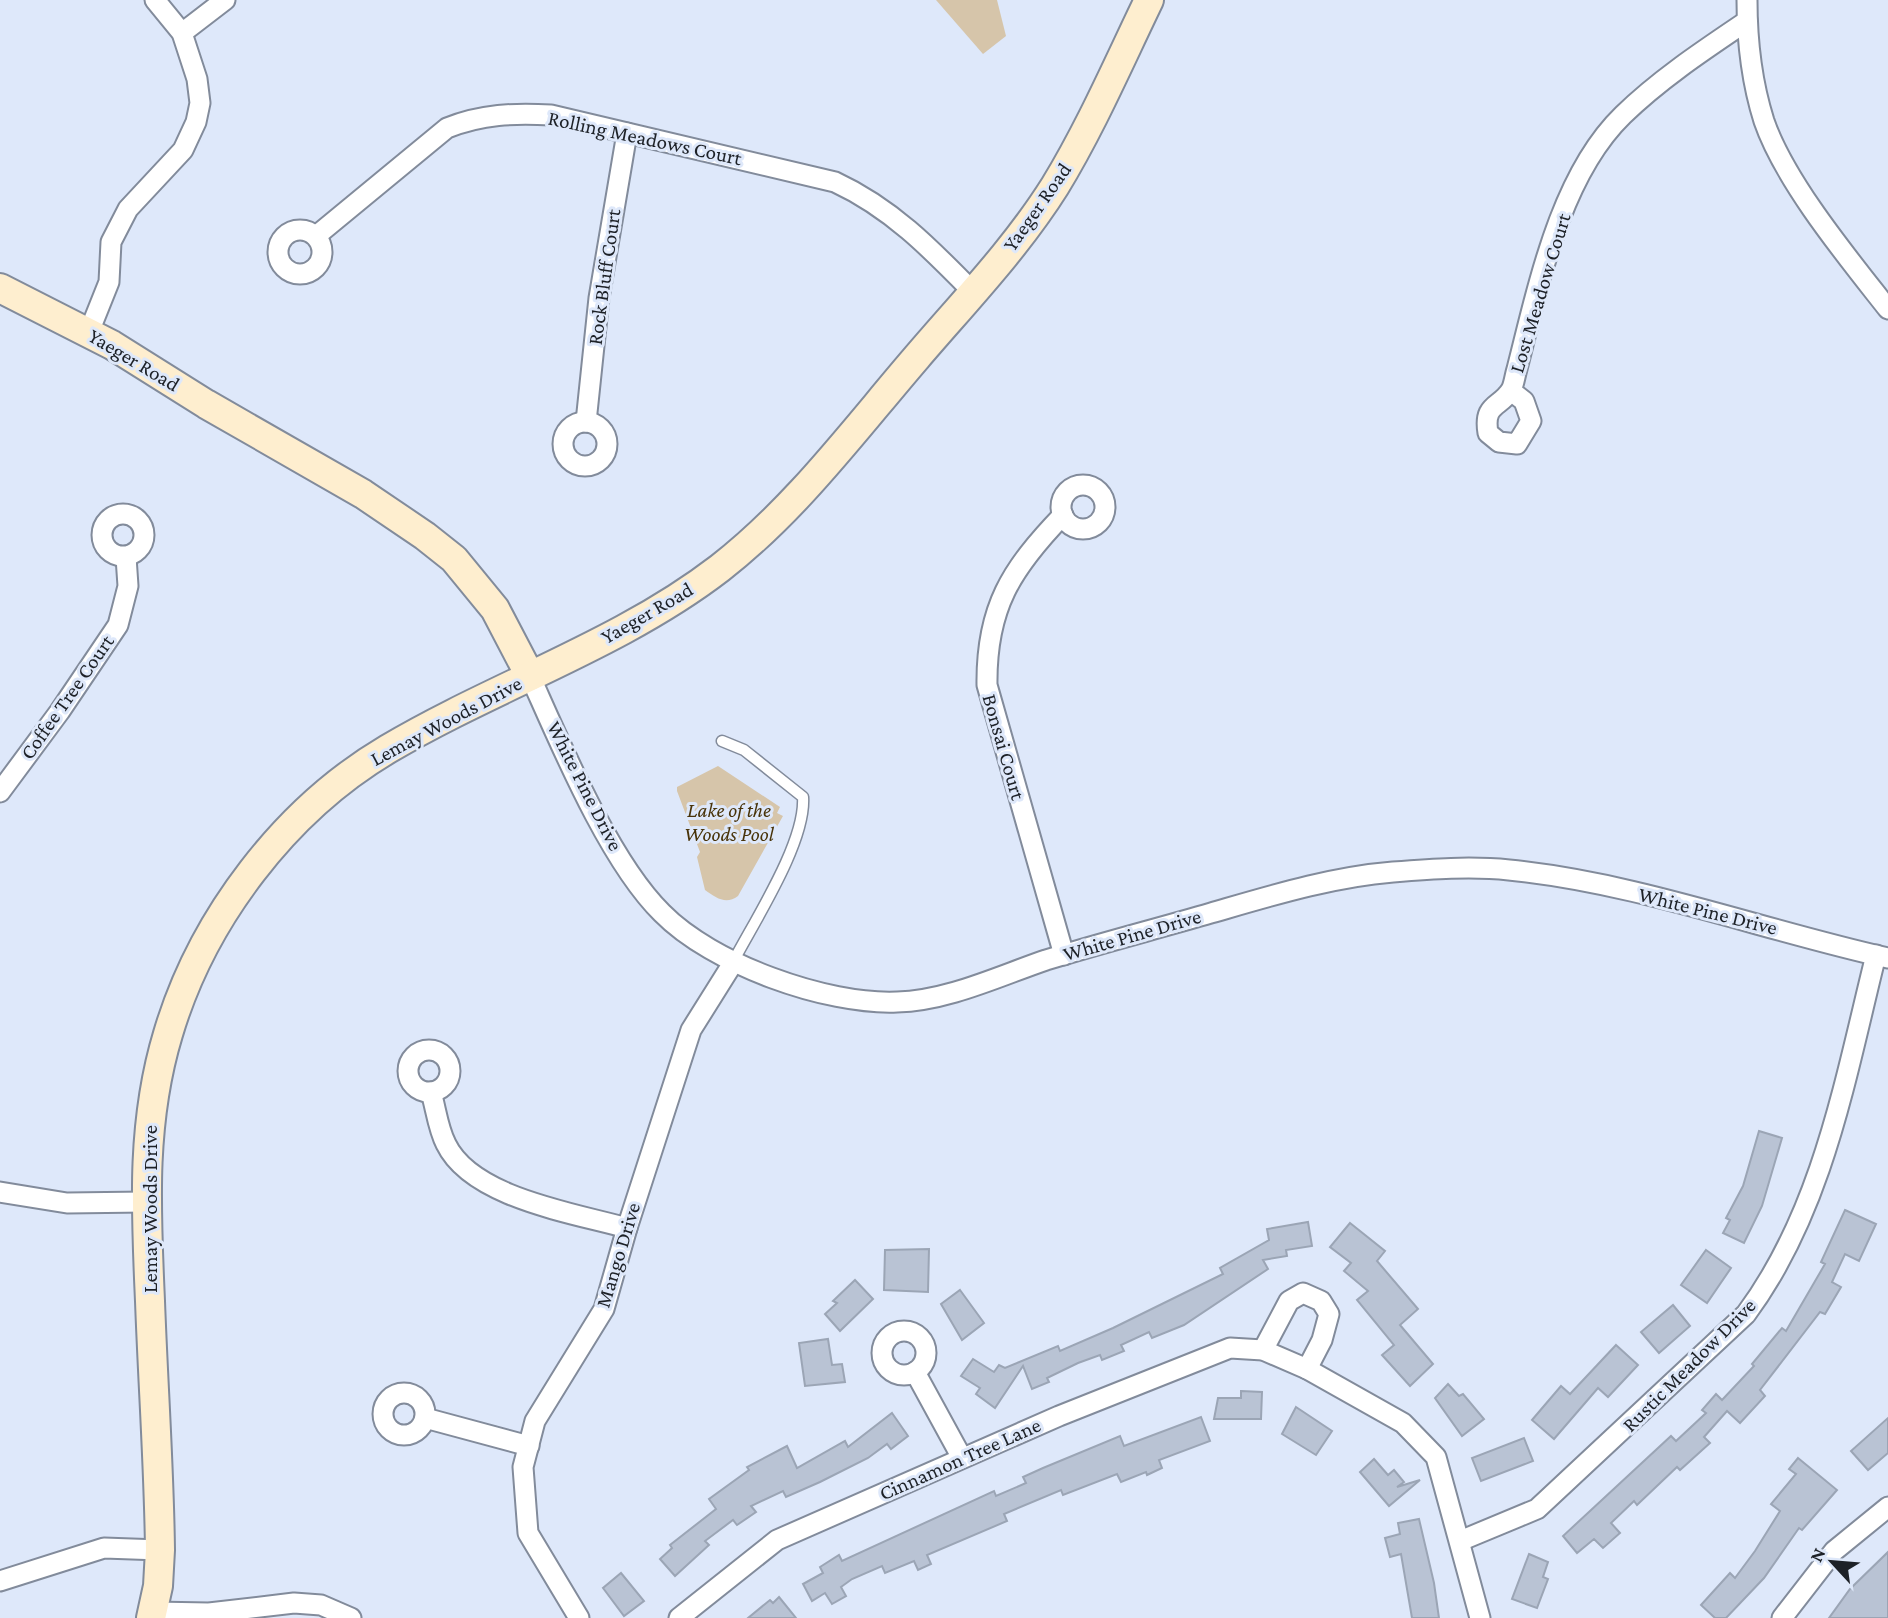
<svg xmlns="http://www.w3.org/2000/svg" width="1888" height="1618" font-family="'Crimson Pro',serif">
<rect width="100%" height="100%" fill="#dee8fa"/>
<!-- green -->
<g fill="#d6c5aa">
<path d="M936 0H997L1006 36 983 54Z"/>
<path d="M718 766 780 807 777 813 783 816 738 896C726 905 716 898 705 890L697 857 700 852 677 791V787Z"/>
</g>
<!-- building -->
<g fill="#b9c3d4" stroke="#9ba5b5" stroke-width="2">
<path d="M1759 1131 1782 1138 1762 1206 1744 1243 1723 1233 1730 1220 1726 1218 1743 1186Z"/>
<path d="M1845 1210 1876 1224 1859 1261 1845 1254 1832 1282 1841 1287 1825 1314 1820 1312 1760 1390 1765 1396 1740 1423 1727 1411 1704 1437 1710 1443 1680 1470 1677 1467 1637 1505 1634 1501 1611 1523 1620 1533 1603 1548 1594 1539 1577 1553 1563 1536 1671 1436 1676 1441 1706 1413 1702 1410 1716 1394 1722 1400 1754 1366 1752 1364 1782 1328 1786 1331 1825 1264 1821 1262Z"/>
<path d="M1308 1222 1312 1246 1286 1250 1287 1256 1263 1260 1268 1269 1184 1325 1152 1338 1149 1332 1121 1345 1124 1351 1102 1360 1100 1355 1078 1363 1047 1378 1049 1382 1032 1389 1023 1366 995 1408 976 1394 980 1388 961 1376 973 1359 994 1372 999 1365 1005 1368 1058 1346 1060 1351 1113 1328 1223 1274 1220 1268 1269 1240 1267 1229Z"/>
<path d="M1350 1223 1385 1251 1377 1261 1418 1309 1400 1325 1433 1364 1410 1386 1382 1355 1394 1345 1357 1300 1368 1291 1344 1271 1351 1263 1330 1247Z"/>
<path d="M929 1249 928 1292 884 1290 885 1250Z"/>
<path d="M1706 1250 1731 1268 1707 1303 1681 1285Z"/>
<path d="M855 1280 873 1299 840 1331 825 1314 837 1303 833 1301Z"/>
<path d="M960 1290 984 1323 962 1340 941 1304Z"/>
<path d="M1673 1305 1690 1326 1659 1353 1641 1332Z"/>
<path d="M828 1339 832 1365 842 1364 845 1382 805 1386 799 1343Z"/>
<path d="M1616 1345 1638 1365 1608 1397 1598 1388 1554 1439 1532 1420 1561 1386 1570 1394Z"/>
<path d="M1448 1384 1459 1396 1463 1394 1484 1419 1462 1436 1435 1398Z"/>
<path d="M1241 1391 1262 1392 1261 1419H1214L1218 1398H1241Z"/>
<path d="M1296 1407 1332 1431 1316 1455 1282 1434Z"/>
<path d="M892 1413 908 1436 891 1449 887 1444 868 1458 820 1482 786 1497 783 1491 751 1506 756 1512 737 1525 733 1520 705 1541 709 1545 675 1576 660 1559 672 1548 670 1545 716 1509 709 1499 749 1470 747 1467 787 1446 797 1468 845 1441 848 1447Z"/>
<path d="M1201 1417 1210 1441 1159 1460 1162 1468 1147 1475 1146 1472 1121 1482 1117 1474 1063 1495 1061 1490 1004 1514 1007 1521 927 1555 931 1564 918 1570 914 1561 885 1573 882 1566 852 1579 841 1587 846 1596 832 1604 825 1593 812 1601 803 1584 823 1573 820 1567 839 1555 842 1561 994 1491 996 1496 1026 1483 1023 1477 1043 1468 1120 1436 1124 1446Z"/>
<path d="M1888 1418V1453L1868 1470 1851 1451Z"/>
<path d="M1524 1438 1533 1461 1481 1481 1472 1458Z"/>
<path d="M1798 1458 1837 1490 1802 1530 1799 1528 1764 1578 1726 1618H1715L1701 1605 1730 1573 1735 1578 1755 1551 1780 1511 1771 1504 1796 1474 1789 1469Z"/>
<path d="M1374 1459 1388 1475 1394 1470 1404 1482 1397 1487 1420 1480 1389 1506 1360 1472Z"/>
<path d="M1419 1519 1434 1583 1439 1618H1412L1401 1554 1390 1557 1385 1538 1400 1534 1398 1523Z"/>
<path d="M1888 1552V1618H1829L1850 1589Z"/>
<path d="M1529 1554 1548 1562 1543 1577 1548 1579 1537 1608 1512 1599Z"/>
<path d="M621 1573 644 1601 624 1616 603 1588Z"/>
<path d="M779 1597 796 1618H748L770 1600 773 1603Z"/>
</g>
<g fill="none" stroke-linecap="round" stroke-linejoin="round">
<!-- lane casing -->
<g stroke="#828b9b" stroke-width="13">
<path id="lane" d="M722 741 744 750 803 797C806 842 755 920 733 962"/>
</g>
<!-- street casing -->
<g stroke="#828b9b" stroke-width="23">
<g id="street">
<path d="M1747 0C1747 41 1752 83 1764 121 1785 182 1848 258 1888 309"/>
<path d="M182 33 225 0"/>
<circle cx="300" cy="252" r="22"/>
<path d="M316 236 447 128C482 114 514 113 551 115L835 182C891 208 930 248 972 291"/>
<path d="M89 332 109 282 111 242 128 209 183 150 196 122 200 103 197 79 182 33 155 0"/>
<path d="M1511 391 1524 401 1531 421 1517 444 1499 442 1488 433C1483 403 1500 408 1511 390 1514 385 1515 375 1517 369 1538 287 1560 176 1623 115 1660 79 1704 50 1747 21"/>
<circle cx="585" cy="444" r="22"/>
<path d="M586 422 599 298 627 133"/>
<circle cx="1083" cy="507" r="22"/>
<circle cx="123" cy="535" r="21"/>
<path d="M1063 515C1011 569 986 608 987 685L1064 955"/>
<path d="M530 676C561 745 609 861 662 913 712 964 826 1005 897 1002 947 1001 999 976 1046 960 1101 943 1156 929 1211 913 1270 896 1331 877 1393 872 1431 869 1471 866 1509 870 1639 883 1762 930 1888 958"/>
<path d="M0 792 60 711 118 625 128 586 126 557"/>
<circle cx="429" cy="1071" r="21"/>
<path d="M431 1092C436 1109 438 1129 446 1144 472 1198 574 1213 627 1228"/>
<path d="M0 1192 67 1203 145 1202"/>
<circle cx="904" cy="1353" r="22"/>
<path d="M1263 1350 1289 1301 1303 1293 1321 1301 1329 1314 1322 1340 1307 1369"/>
<path d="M915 1372 962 1458"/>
<circle cx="404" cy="1414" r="21"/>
<path d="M425 1418 529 1446"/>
<path d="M1460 1541 1537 1509 1746 1314C1823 1210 1845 1079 1876 955"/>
<path d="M0 1581 104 1548 160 1550"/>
<path d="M153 1612 209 1613 294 1603 321 1605 351 1618"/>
<path d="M579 1618 528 1533 523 1467 535 1421 604 1309 627 1228 691 1030 733 963"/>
<path d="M679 1618 777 1540 1059 1416 1230 1348 1263 1350 1307 1369 1403 1423 1436 1457 1480 1618"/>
<path d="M1782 1618 1834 1551 1888 1507"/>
</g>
</g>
<!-- secondary casing -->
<g stroke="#828b9b" stroke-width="32">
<g id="secondary">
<path d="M0 288 112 345 206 404 363 494 425 536 454 559 495 609 530 676"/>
<path d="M151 1618 158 1586 160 1550C159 1467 153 1384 150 1301 146 1210 141 1123 168 1034 202 919 285 810 388 749 496 685 620 645 720 568 796 509 855 429 917 357 964 302 1016 248 1055 186 1091 127 1119 62 1149 0"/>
</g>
</g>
<!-- lane -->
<use href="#lane" stroke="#fff" stroke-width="10"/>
<!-- street -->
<use href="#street" stroke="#fff" stroke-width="19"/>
<!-- secondary -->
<use href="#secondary" stroke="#feeecf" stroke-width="28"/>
</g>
<g text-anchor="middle" stroke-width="6" stroke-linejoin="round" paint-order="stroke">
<!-- street labels -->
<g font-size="21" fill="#1d2127" stroke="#dee8fa">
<text transform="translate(645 138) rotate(12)" y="7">Rolling Meadows Court</text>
<text transform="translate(1037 207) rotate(-55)" y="7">Yaeger Road</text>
<text transform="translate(604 277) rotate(-82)" y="7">Rock Bluff Court</text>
<text transform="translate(1540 293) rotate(-73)" y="7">Lost Meadow Court</text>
<text transform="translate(134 360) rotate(31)" y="7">Yaeger Road</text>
<text transform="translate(647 613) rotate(-30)" y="7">Yaeger Road</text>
<text transform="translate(67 697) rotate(-55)" y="7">Coffee Tree Court</text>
<text transform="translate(446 721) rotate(-28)" y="7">Lemay Woods Drive</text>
<text transform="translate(1004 747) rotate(74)" y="7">Bonsai Court</text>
<text transform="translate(585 786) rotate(63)" y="7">White Pine Drive</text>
<text transform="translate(1708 911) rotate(14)" y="7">White Pine Drive</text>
<text transform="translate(1132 935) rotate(-16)" y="7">White Pine Drive</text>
<text transform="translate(150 1209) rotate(-90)" y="7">Lemay Woods Drive</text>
<text transform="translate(618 1255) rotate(-73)" y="7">Mango Drive</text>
<text transform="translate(1689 1365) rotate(-45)" y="7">Rustic Meadow Drive</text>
<text transform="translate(960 1459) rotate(-24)" y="7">Cinnamon Tree Lane</text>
</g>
<!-- park labels -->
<g font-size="21" font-style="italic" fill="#483309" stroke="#dee8fa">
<text x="729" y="817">Lake of the<tspan x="729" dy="24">Woods Pool</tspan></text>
</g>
</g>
<!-- north arrow -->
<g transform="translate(1832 1562) rotate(296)" stroke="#dee8fa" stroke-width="5" paint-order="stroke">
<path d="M0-5L12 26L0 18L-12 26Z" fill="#1d2127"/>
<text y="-10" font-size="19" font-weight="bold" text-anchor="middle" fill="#1d2127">N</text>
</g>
</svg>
